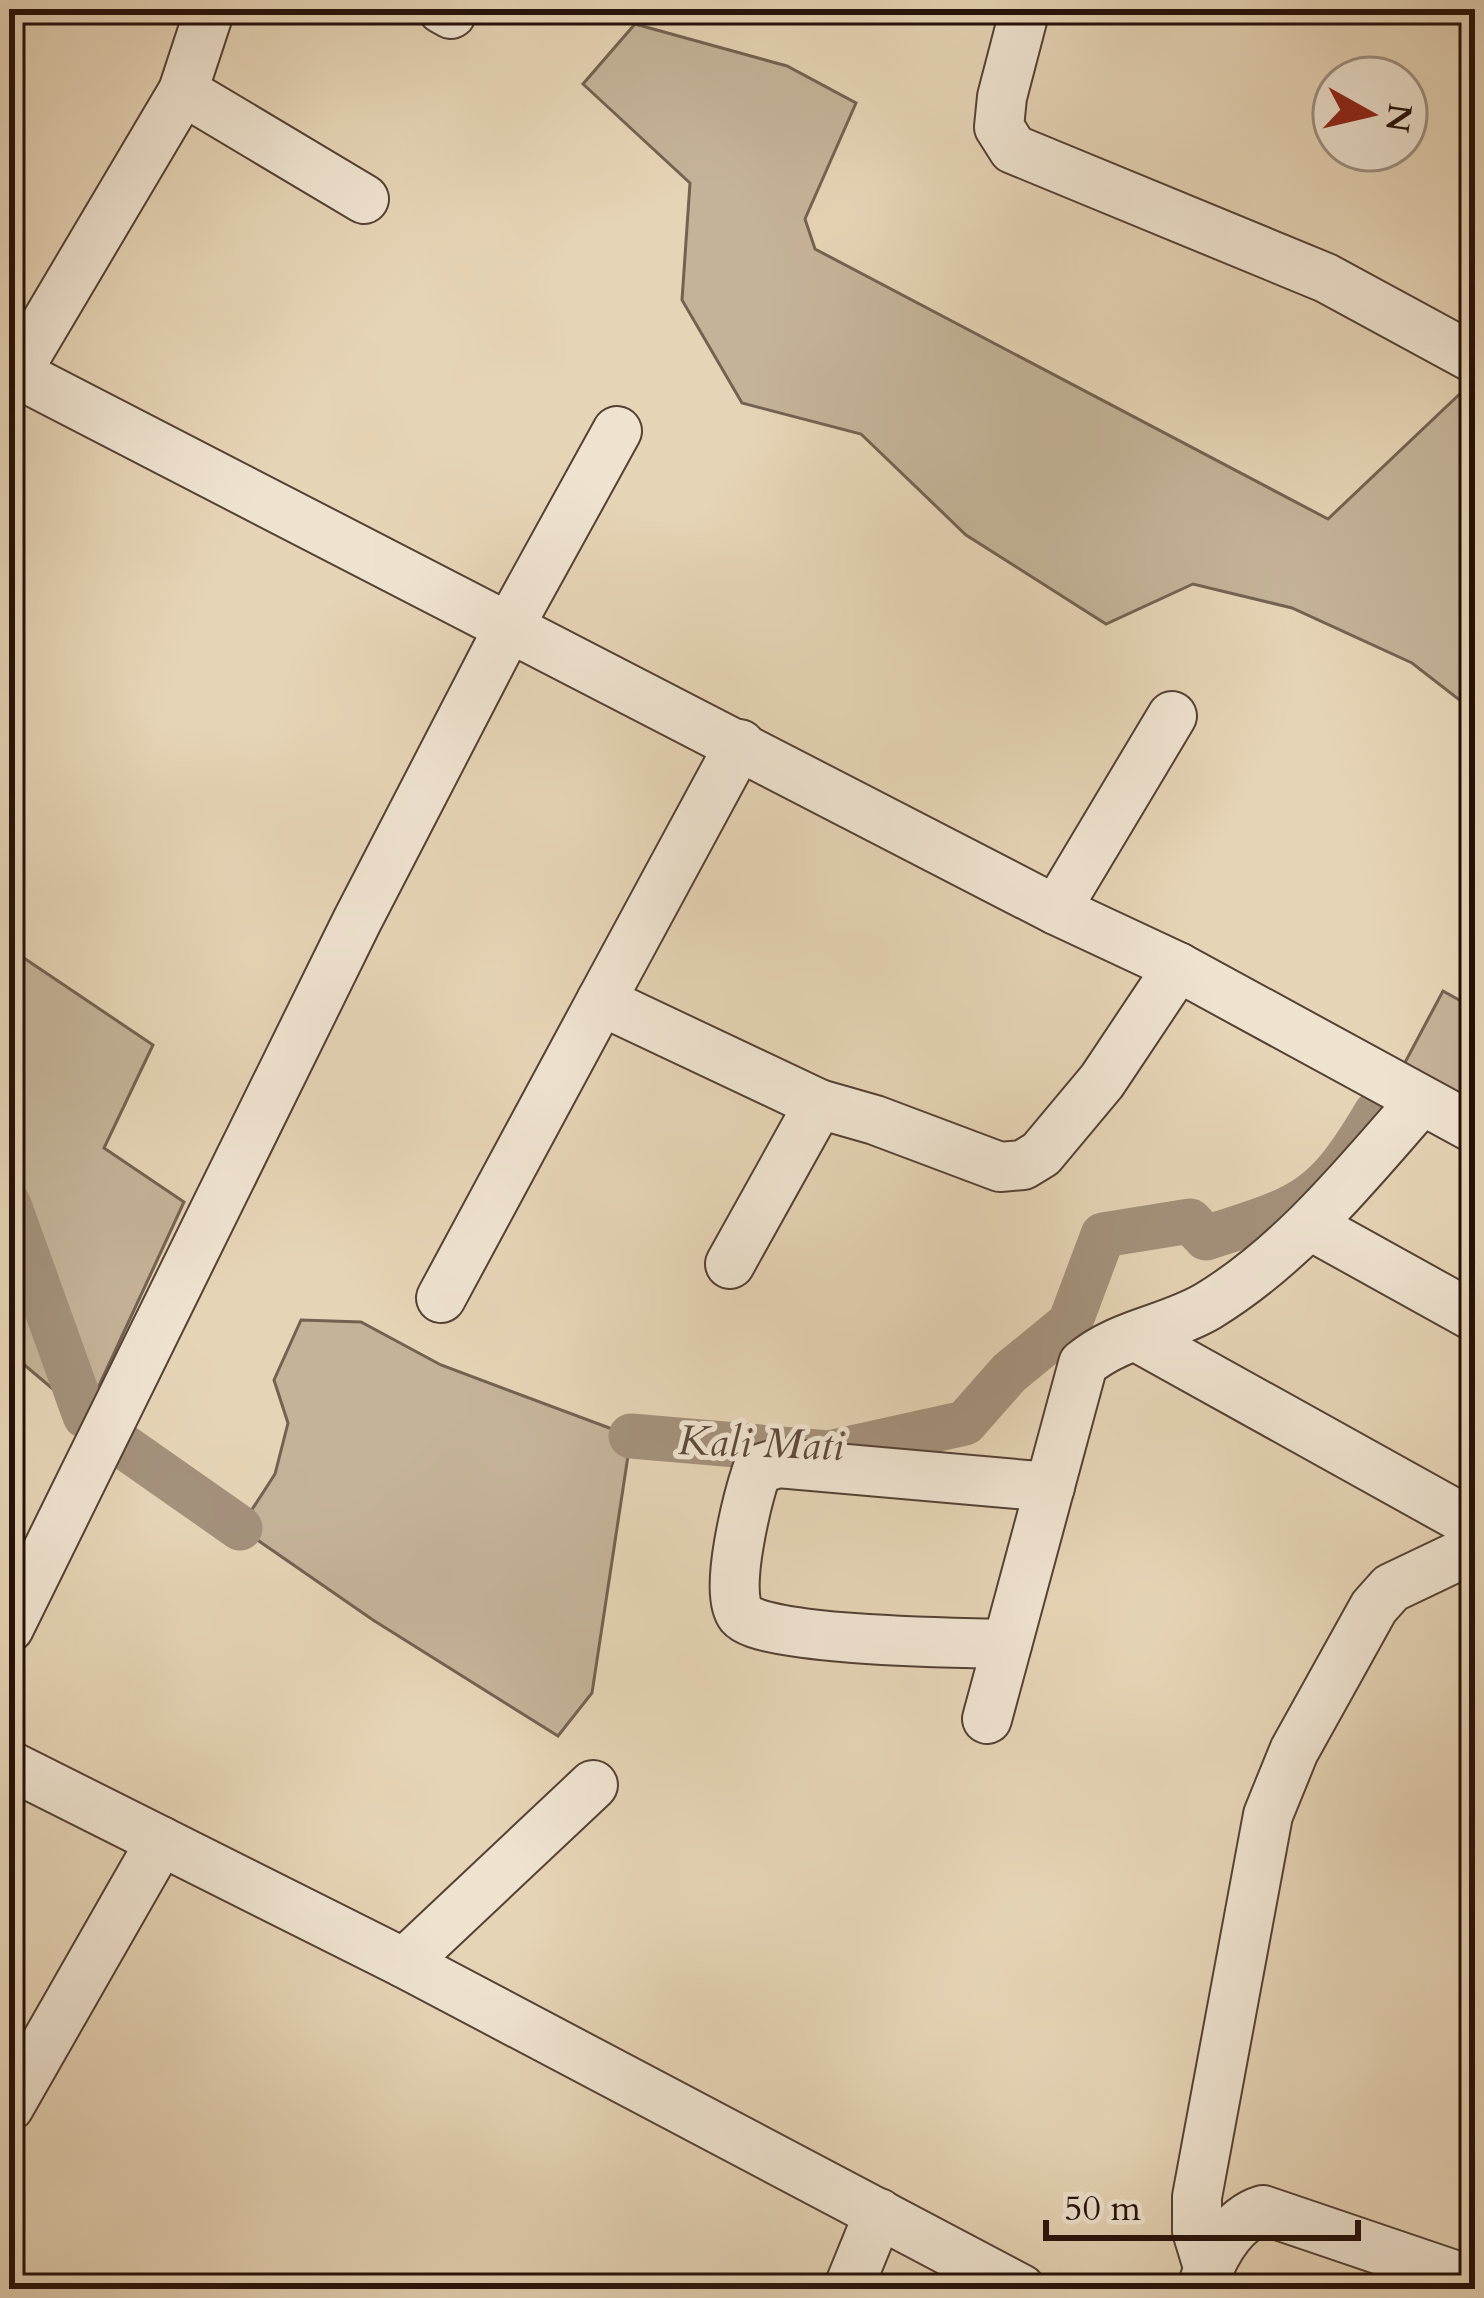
<svg xmlns="http://www.w3.org/2000/svg" width="1484" height="2298" font-family="Cardo,serif">
<rect width="100%" height="100%" fill="#e6d4b6"/>
<filter id="stains"><feTurbulence type="fractalNoise" baseFrequency=".00167" numOctaves="4"/><feColorMatrix values="0 0 0 0 .2 0 0 0 0 .09 0 0 0 0 .02 0 0 0 .5 -.17"/></filter>
<radialGradient id="worn" r=".72"><stop offset=".6" stop-color="#630" stop-opacity="0"/><stop offset="1" stop-color="#630" stop-opacity=".3"/></radialGradient>
<!-- green -->
<g fill="#c5b399" stroke="#746251" stroke-width="3">
<path d="M635 24 787 66 856 103 805 219 815 249 1328 519 1466 388 1475 393V712L1412 663 1292 608 1193 584 1106 624 966 535 861 434 742 403 682 300 690 183 583 84Z"/>
<path d="M9 948 153 1045 104 1148 184 1202 85 1416 9 1352Z"/>
<path d="M1443 991 1470 1006 1475 1003V1105L1402 1068Z"/>
<path d="M301 1320 361 1322 441 1365 631 1436 592 1693 558 1736 373 1620 240 1528 275 1474 288 1423 274 1380Z"/>
</g>
<g fill="none" stroke-linecap="round" stroke-linejoin="round">
<!-- canal -->
<g stroke="#a4917b" stroke-width="45">
<path d="M9 1205 85 1416"/>
<path d="M631 1436 829 1453 965 1423 1009 1373 1070 1323 1103 1235 1190 1221 1206 1238C1303 1207 1323 1203 1376 1113"/>
<path d="M113 1439 240 1528"/>
</g>
<!-- street casing -->
<g stroke="#544134" stroke-width="52">
<g id="street">
<path d="M210 9 183 91 16 373 1056 910 1178 967 1475 1129"/>
<path d="M442 9 451 14"/>
<path d="M1025 9 1002 97 999 127 1013 149 1326 278 1475 359"/>
<path d="M183 91 364 199"/>
<path d="M1056 910 1172 716"/>
<path d="M601 1001 740 744"/>
<path d="M1311 1226 1475 1317"/>
<path d="M730 1264 819 1104 875 1120 1000 1167 1023 1165 1041 1154 1102 1081 1178 967"/>
<path d="M441 1298 601 1001 819 1104"/>
<path d="M1135 1336 1475 1525"/>
<path d="M9 1628 357 921 509 627 617 431"/>
<path d="M1007 1644C964 1643 763 1641 741 1615 723 1592 748 1497 757 1470L778 1463 1050 1487"/>
<path d="M987 1719 1083 1364C1120 1333 1167 1330 1208 1306 1293 1254 1356 1175 1421 1101"/>
<path d="M9 1765 404 1963 1021 2289"/>
<path d="M404 1963 593 1785"/>
<path d="M9 2107 161 1841"/>
<path d="M1208 2267 1197 2231V2197L1268 1815 1294 1751 1374 1607 1391 1588 1475 1548"/>
<path d="M848 2289 879 2213"/>
<path d="M1201 2289C1212 2258 1230 2220 1263 2210L1475 2282"/>
</g>
</g>
<!-- street -->
<use href="#street" stroke="#efe3d0" stroke-width="48"/>
</g>
<g text-anchor="middle" stroke-width="10" stroke-linejoin="round" paint-order="stroke">
<!-- water labels -->
<g font-size="42" font-style="italic" fill="#5e4a3c" stroke="#efe3d0">
<text transform="translate(761 1442) rotate(2)" y="15">Kali Mati</text>
</g>
</g>
<!-- margin -->
<rect width="1484" height="2298" fill="none" stroke="#e6d4b6" stroke-width="48"/>
<rect x="12" y="12" width="1460" height="2274" fill="none" stroke="#241009" stroke-width="6"/>
<rect x="24" y="24" width="1436" height="2250" fill="none" stroke="#241009" stroke-width="3"/>
<!-- north arrow -->
<g transform="translate(1370 114) rotate(98)"><circle r="57" fill="#efe3d0" stroke="#9e8f80" stroke-width="3"/>
<path d="M0-9L21 45L0 30L-21 45Z" fill="#8f2418"/>
<text y="-18" font-size="33" font-weight="bold" text-anchor="middle" fill="#241009">N</text>
</g>
<!-- scale -->
<path d="M1046 2220v18h312v-18" fill="none" stroke="#241009" stroke-width="6"/>
<text x="1064" y="2220" font-size="36" fill="#241009" stroke="#efe3d0" stroke-width="9" paint-order="stroke">50 m</text>
<rect width="100%" height="100%" filter="url(#stains)"/>
<rect width="100%" height="100%" fill="url(#worn)"/>
</svg>
